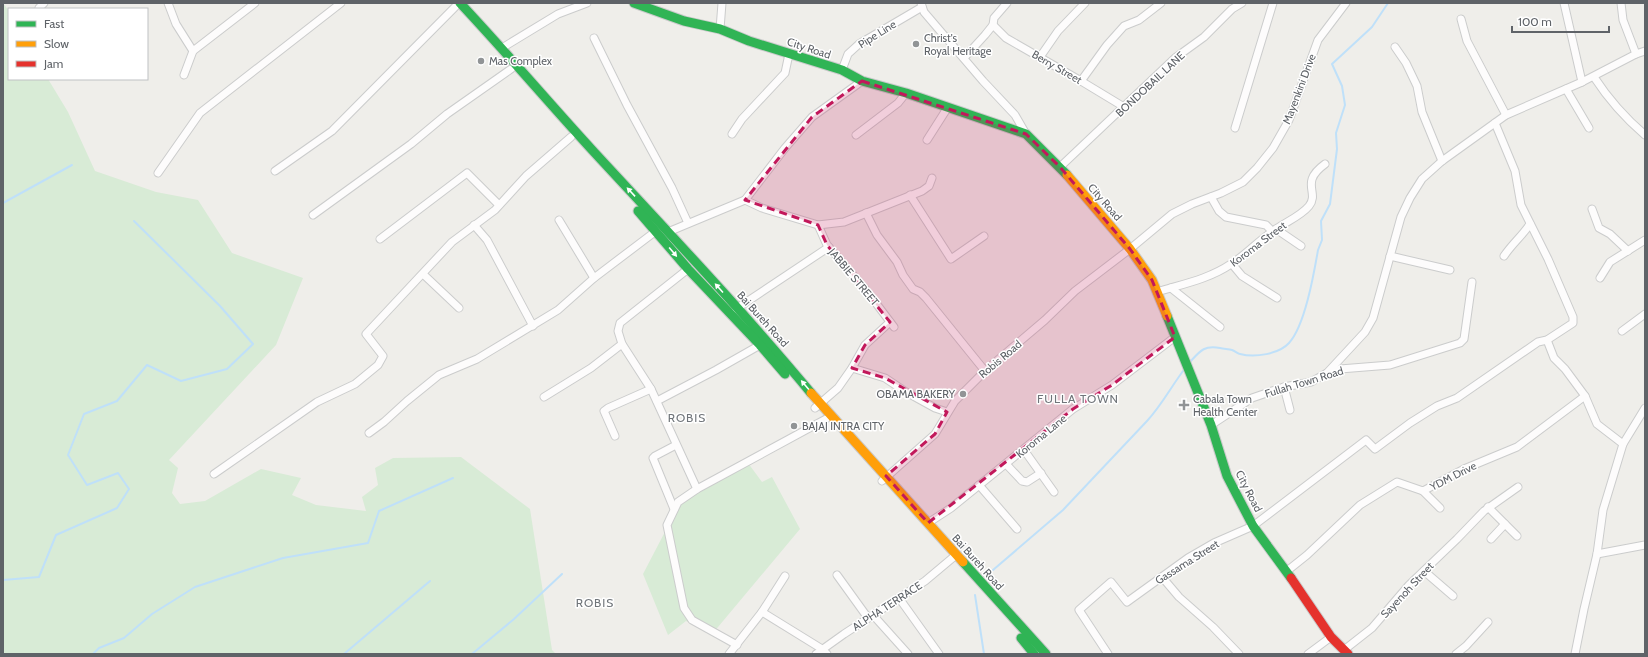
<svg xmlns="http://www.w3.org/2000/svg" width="1648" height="657" font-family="Cabin,sans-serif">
<rect width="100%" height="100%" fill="#efeeea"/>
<!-- green -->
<g fill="#d8ebd6">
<path d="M3 3 9 11V79H48L68 112 95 171 156 192 198 200 232 253 303 278 276 345 169 460 178 468 172 493 180 504 205 501 261 469 301 478 292 495 316 505 366 511 362 497 378 485 375 468 393 458 461 457 530 509 552 650 556 654H3Z"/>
<path d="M748 463 762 482 772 477 800 529 713 633 686 621 668 635 643 574 680 503Z"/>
</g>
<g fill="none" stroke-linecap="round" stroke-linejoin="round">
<!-- stream -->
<g stroke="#bfe0f9" stroke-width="2">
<path d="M3 203 72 165"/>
<path d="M1190 362C1200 351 1204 345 1220 348 1224 349 1229 349 1232 350 1235 351 1238 354 1240 354 1255 358 1279 354 1289 343 1305 326 1314 273 1318 250L1322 240 1321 221 1330 204 1337 149 1336 133 1345 105 1342 86 1332 64 1372 27 1388 3"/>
<path d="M993 570 1063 510 1147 421C1162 405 1172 385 1186 367"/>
<path d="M3 580 39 577 56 535 117 508 129 489 118 473 87 485 68 455 84 414 117 401 147 365 181 381 227 369 253 344 220 306 134 221"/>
<path d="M975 595 984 654"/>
<path d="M93 654 99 648 124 638 152 614 195 587 283 558 368 543 379 511 453 478"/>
<path d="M344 654 430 581"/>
<path d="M472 654 514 619 562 574"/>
</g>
<!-- street casing -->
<g stroke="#cbcccc" stroke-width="9">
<g id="street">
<path d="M168 3 176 24 193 51"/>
<path d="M921 3 924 12 983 81 1015 115 1026 134"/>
<path d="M1564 3 1582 82"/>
<path d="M1621 3 1623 20 1636 54"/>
<path d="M39 8 44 3"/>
<path d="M1461 19 1467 41 1506 115"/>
<path d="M993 25 1006 38 1081 81 1124 107"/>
<path d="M720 29 722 3"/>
<path d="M594 38 627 105 672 188 688 223"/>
<path d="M1395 47 1406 63 1417 86 1422 112 1442 161"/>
<path d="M502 48 558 14 587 3"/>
<path d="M1040 57 1058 31 1085 3"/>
<path d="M964 58 985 35 993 25 994 18 1007 3"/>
<path d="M842 70 848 54 859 44 922 7"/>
<path d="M184 75 193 51 255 3"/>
<path d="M1594 77C1609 100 1624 117 1645 135"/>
<path d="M1081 81 1107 45 1124 26 1139 20 1161 3"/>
<path d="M1566 89 1589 128"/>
<path d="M1235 128 1273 3"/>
<path d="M732 134 742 119 785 73 789 54"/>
<path d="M856 135 898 103 906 93"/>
<path d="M927 140 948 107"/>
<path d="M1060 167 1175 58 1204 37 1232 9 1242 3"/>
<path d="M275 171 332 131 455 7"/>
<path d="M158 173 200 113 341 3"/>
<path d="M910 195 951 259 984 236"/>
<path d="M1211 197 1219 211 1226 217 1266 225 1272 231"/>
<path d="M745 200 785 148 812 117 862 81"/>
<path d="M1592 209 1599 228 1610 234 1628 251"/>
<path d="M866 213 877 235 897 262 903 275 913 289 920 292 926 298 985 371"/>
<path d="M313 215 411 144 447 114 511 69"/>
<path d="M559 220 594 278"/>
<path d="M474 225 487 240 533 326"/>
<path d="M818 225 827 245 866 290 894 327"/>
<path d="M1276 229 1301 246"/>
<path d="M668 232 745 200 762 208 818 225 844 222 922 191 929 186 932 178"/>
<path d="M380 239 467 173 499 205"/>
<path d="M1390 256 1450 270"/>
<path d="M1504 256C1512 244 1522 236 1530 224"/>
<path d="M1232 264 1242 276 1277 298"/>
<path d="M688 269 620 323 618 331 622 344 651 389 697 489"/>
<path d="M423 274 459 308"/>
<path d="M1600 278 1610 262 1645 240"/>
<path d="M1171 288 1220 327"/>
<path d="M1157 292C1183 284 1209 279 1231 264 1246 255 1258 241 1272 232 1283 223 1300 217 1309 206 1320 192 1299 183 1325 164"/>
<path d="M736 309 829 247"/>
<path d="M1622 331 1645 314"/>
<path d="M1547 340 1554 358 1565 369 1585 396 1597 424 1623 444"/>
<path d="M852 368 885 378 906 392 935 408 947 412"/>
<path d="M1327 373 1365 332 1373 318 1401 217 1410 198 1422 179 1442 161 1506 115 1582 82 1636 54 1645 51"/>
<path d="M1284 387 1290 410"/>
<path d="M544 397 591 368 622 344"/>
<path d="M657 401 716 370 760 345"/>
<path d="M815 408 838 388 852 368 865 345 890 322"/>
<path d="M1211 425 1252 398 1284 387 1311 382 1327 373 1340 369 1390 365 1460 343 1464 339 1472 282"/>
<path d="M369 433 384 422 407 401 439 375 477 359 558 310 594 278 656 231"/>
<path d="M615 436 604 411 608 408 651 389"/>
<path d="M1024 450 1054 492"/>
<path d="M1006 464 1022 481 1027 482 1041 473"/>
<path d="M214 474 317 402 355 384 378 365 383 356 366 334 452 242 495 210 526 176 571 137"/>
<path d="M882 481 935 434 955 401 985 371 1045 320 1075 291 1130 249 1172 214 1192 204 1221 193 1243 182 1257 168 1273 148 1289 120 1318 40 1346 3"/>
<path d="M979 485 1017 529"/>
<path d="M1423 491 1440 508"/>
<path d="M1488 507 1517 536"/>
<path d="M674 509 653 458 655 456 676 445"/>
<path d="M928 523 951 508 1073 409 1112 385 1175 337"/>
<path d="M1491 539 1505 524"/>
<path d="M1597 554 1645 545"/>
<path d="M1287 571 1307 555 1360 505 1397 482 1423 491 1464 469 1517 447 1585 396"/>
<path d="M1424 571 1453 596"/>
<path d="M837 575 868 618"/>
<path d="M1162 577 1179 597 1213 627 1239 654"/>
<path d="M899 598 939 654"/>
<path d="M762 612 785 576"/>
<path d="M873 615 908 654"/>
<path d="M737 645 692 620 684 608 667 525 678 502 697 489 826 419"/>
<path d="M1344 650 1372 628 1409 585 1457 539 1484 511 1518 487"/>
<path d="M729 654 762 612 822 649 827 654"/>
<path d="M816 654 844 634 925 581 956 555"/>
<path d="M1108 654 1079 610 1111 582 1127 602 1188 558 1214 543 1253 526 1366 440 1375 449 1410 423 1437 406 1457 398 1538 342 1547 340 1573 323V317L1548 259 1521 205 1515 171 1495 123"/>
<path d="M1308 654 1331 637"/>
<path d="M1456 654 1466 646 1488 622"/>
<path d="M1575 654 1584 609 1597 554 1603 510 1623 444 1645 408"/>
</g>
</g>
<!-- fast casing -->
<g stroke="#cacacb" stroke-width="11">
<g id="fast">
<path d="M460 3C506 52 549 103 594 152 667 231 742 310 811 393"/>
<path d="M634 3 684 21 720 29 749 41 842 70 862 81 906 93 1026 134 1067 175"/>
<path d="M638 211 688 269 760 345 785 374"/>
<path d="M1167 316 1211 425 1227 476 1253 526 1291 578"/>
<path d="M963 562 1046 654"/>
<path d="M1021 638 1034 654"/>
</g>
</g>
<!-- slow casing -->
<g stroke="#cacacb" stroke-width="11">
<g id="slow">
<path d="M1067 175 1130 249 1152 280 1167 316"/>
<path d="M811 393 963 562"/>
</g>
</g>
<!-- jam casing -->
<g stroke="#cacacb" stroke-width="11">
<path id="jam" d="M1291 578 1331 637 1348 654"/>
</g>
<!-- street -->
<use href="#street" stroke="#fdfcfc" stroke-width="7"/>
<!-- fast -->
<use href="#fast" stroke="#30b455" stroke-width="9"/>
<!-- slow -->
<use href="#slow" stroke="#ff9f0a" stroke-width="9"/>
<!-- jam -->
<use href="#jam" stroke="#e5322d" stroke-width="9"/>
</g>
<!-- one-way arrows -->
<defs><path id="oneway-solid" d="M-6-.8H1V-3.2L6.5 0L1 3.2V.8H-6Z"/></defs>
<g fill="#fff">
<use href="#oneway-solid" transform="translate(631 192) rotate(-133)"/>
<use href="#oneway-solid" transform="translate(673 252) rotate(50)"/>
<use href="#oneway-solid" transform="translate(719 288) rotate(-132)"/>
<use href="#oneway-solid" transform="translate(805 385) rotate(-130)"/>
</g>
<!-- marked area -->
<path fill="#c2185b" fill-opacity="0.2" stroke="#c2185b" stroke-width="3" stroke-dasharray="8 5" stroke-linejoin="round" d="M862 81 1026 134 1060 167 1130 249 1152 280 1175 337 1112 385 1073 409 928 523 886 476 935 434 947 412 885 378 852 368 865 345 890 322 827 245 818 225 745 200 812 117Z"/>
<!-- markers -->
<g fill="#919496" stroke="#fff" stroke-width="1.5">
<circle cx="916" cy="44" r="4"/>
<circle cx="481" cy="61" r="4"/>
<circle cx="963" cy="394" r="4"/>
<path d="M1182 399h4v4h4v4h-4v4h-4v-4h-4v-4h4z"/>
<circle cx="794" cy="426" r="4"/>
</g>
<g text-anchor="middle" stroke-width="3" stroke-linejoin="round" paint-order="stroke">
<!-- street labels -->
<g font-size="11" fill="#5f6368" stroke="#fff">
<text transform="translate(877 34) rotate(-32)" y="4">Pipe Line</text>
<text transform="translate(809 48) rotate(18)" y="4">City Road</text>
<text transform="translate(1057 67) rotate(30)" y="4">Berry Street</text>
<text transform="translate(1150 84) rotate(-43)" y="4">BONDOBAIL LANE</text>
<text transform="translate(1299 89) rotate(-69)" y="4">Mayenkini Drive</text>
<text transform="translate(1105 202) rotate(49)" y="4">City Road</text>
<text transform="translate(1258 244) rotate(-37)" y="4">Koroma Street</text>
<text transform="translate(854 277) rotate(50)" y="4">JABBIE STREET</text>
<text transform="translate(763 319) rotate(48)" y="4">Bai Bureh Road</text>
<text transform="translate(1000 359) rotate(-40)" y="4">Robis Road</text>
<text transform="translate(1304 382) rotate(-17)" y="4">Fullah Town Road</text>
<text transform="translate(1041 436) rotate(-39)" y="4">Koroma Lane</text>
<text transform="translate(1453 476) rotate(-27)" y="4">YDM Drive</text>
<text transform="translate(1249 491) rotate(63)" y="4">City Road</text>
<text transform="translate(978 562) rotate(48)" y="4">Bai Bureh Road</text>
<text transform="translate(1187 562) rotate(-32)" y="4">Gassama Street</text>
<text transform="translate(1407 590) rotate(-47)" y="4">Sayenoh Street</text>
<text transform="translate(887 606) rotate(-33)" y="4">ALPHA TERRACE</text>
</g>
<!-- poi labels -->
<g font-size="11" fill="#5f6368" stroke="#fff" text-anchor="start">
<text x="924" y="42">Christ's<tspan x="924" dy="13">Royal Heritage</tspan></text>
<text x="489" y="65">Mas Complex</text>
<text x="955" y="398" text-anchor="end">OBAMA BAKERY</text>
<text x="1193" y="403">Cabala Town<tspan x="1193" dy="13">Health Center</tspan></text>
<text x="802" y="430">BAJAJ INTRA CITY</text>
</g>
<!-- neighbourhood labels -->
<g font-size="12" letter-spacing="1" fill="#70757a" stroke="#fff">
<text x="1078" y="403">FULLA TOWN</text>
<text x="687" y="422">ROBIS</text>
<text x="595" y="607">ROBIS</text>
</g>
</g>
<!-- border -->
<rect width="1648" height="657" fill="none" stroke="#5f6368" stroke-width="8"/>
<!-- legend -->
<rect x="8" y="8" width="140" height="72" fill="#ffffff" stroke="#bfc1c3"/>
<rect x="16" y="21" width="20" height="6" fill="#30b455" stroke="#bfc1c3"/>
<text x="44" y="28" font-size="12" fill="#5f6368">Fast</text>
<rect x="16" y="41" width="20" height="6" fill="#ff9f0a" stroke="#bfc1c3"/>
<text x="44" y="48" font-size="12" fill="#5f6368">Slow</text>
<rect x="16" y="61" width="20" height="6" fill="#e5322d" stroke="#bfc1c3"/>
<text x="44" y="68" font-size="12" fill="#5f6368">Jam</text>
<!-- scale -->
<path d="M1512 26v6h97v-6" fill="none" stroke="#5f6368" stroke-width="2"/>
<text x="1518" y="26" font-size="12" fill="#5f6368" stroke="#ffffff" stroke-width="3" paint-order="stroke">100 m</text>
</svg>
